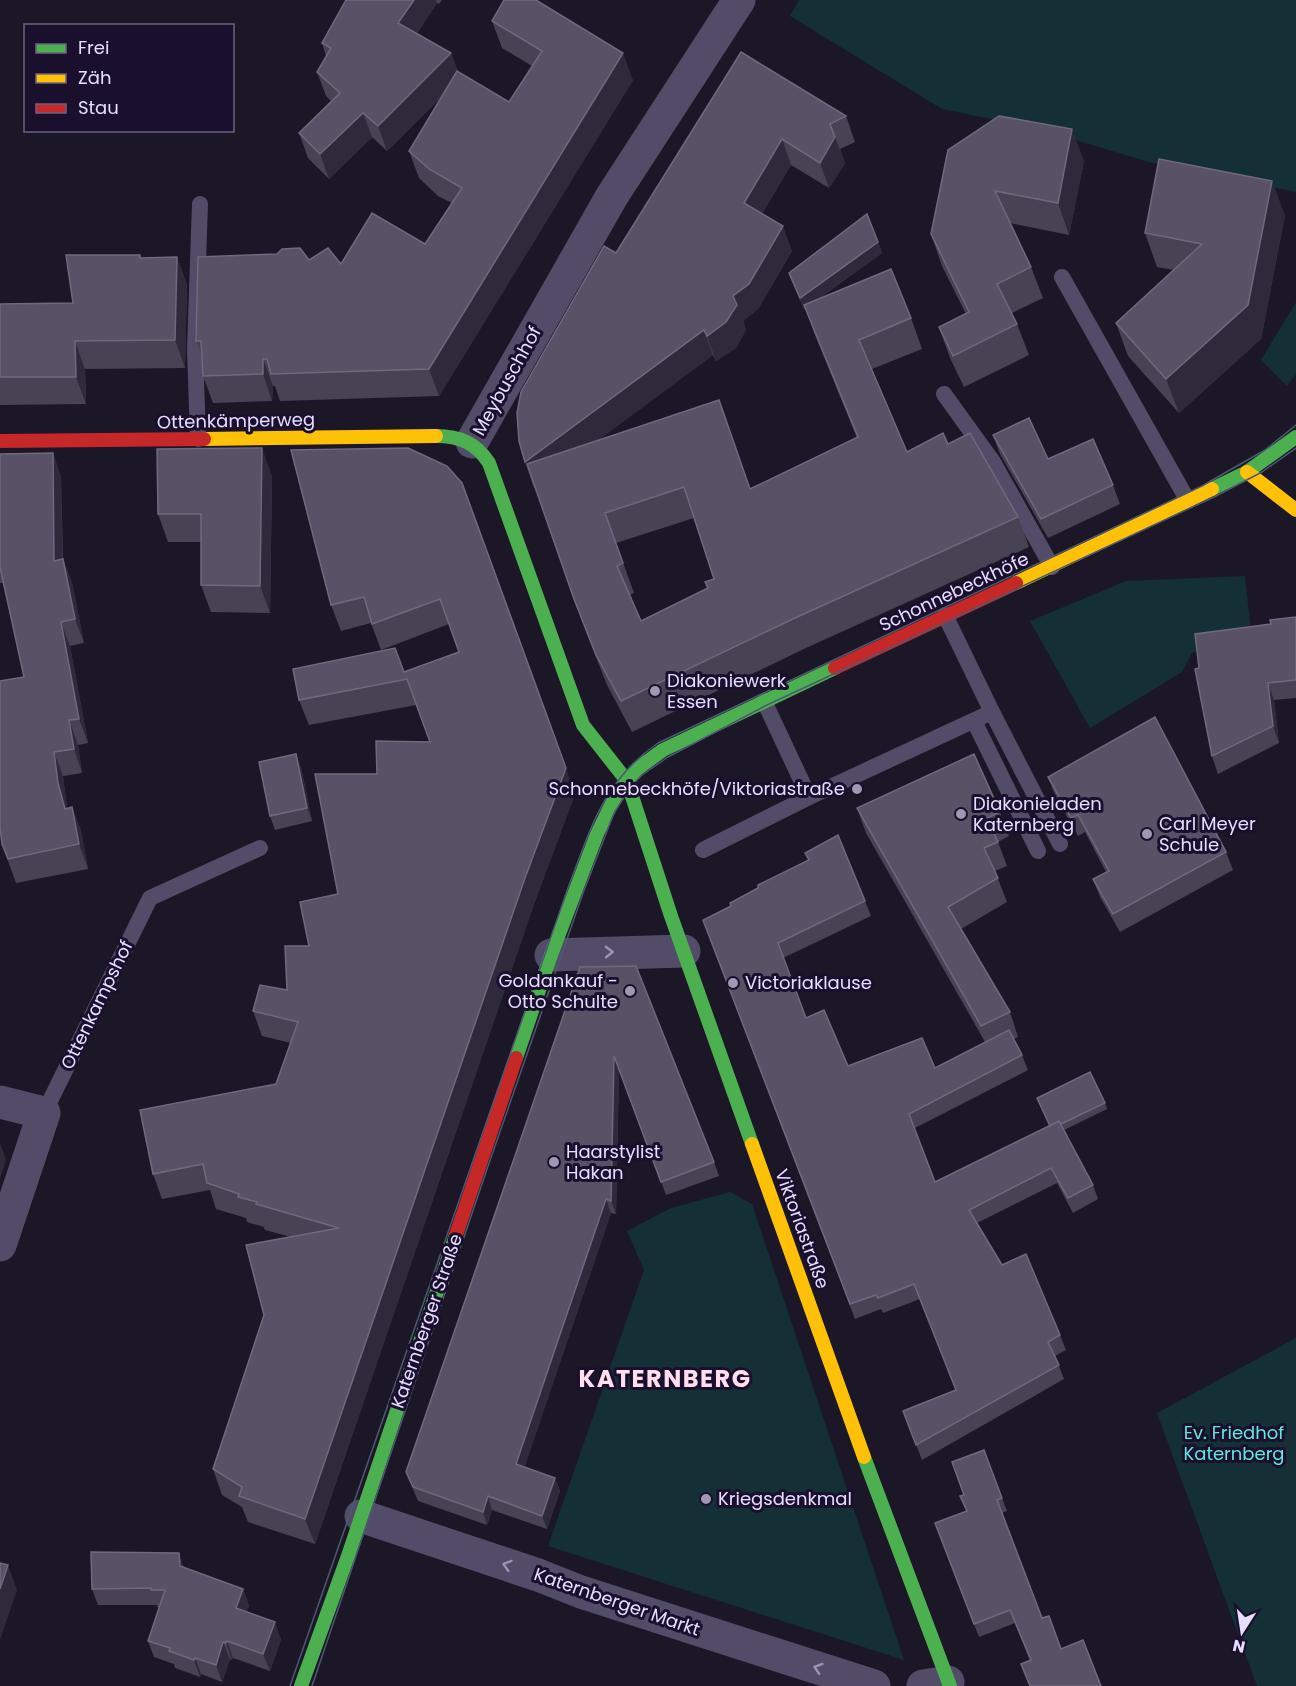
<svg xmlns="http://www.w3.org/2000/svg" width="1296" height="1686" font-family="Poppins,sans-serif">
<rect width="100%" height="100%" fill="#1c1727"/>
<!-- green -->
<g fill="#142f36">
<path d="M799 0H1296V192L1149 162 1035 128 942 109 790 16Z"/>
<path d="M1296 302V374L1287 386 1261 360Z"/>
<path d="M1245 576 1251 632 1192 653 1182 672 1090 728 1030 621 1126 581Z"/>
<path d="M730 1192 752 1204 904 1660 548 1546 644 1270 627 1231 671 1208Z"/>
<path d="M1296 1338V1686H1257L1157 1413Z"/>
</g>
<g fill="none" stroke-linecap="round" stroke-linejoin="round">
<!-- lane -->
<g stroke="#524c68" stroke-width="16">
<path d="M1062 277 1188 501"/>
<path d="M944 394 993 462 1052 567"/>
<path d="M198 439 195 349 200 204"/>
<path d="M764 701 809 797"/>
<path d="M992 712 1060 844"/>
<path d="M974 721 1038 851"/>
<path d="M703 850 809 797 992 712 945 615"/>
<path d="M44 1113 150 898 260 848"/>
</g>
<!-- street -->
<g stroke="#524c68" stroke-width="33">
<path d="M472 442 612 196 739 0"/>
<path d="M551 955 684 951"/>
<path d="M0 1102 44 1113 0 1245"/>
<path d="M361 1516 538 1575 581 1592 874 1686"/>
<path d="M923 1686 948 1682"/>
</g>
<!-- fast -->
<g stroke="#4caf50" stroke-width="14">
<path d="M436 436C460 436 476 443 489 463L583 725 627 781 671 916 752 1144"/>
<path d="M1212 489 1247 472 1296 437"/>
<path d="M516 1058 551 955 597 834 615 797 627 781 637 769 663 750 835 668"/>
<path d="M864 1457 950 1686"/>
<path d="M301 1686 348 1556 456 1235"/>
</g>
<!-- slow -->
<g stroke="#ffc107" stroke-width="14">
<path d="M204 439 436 436"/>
<path d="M1247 472 1296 510"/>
<path d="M1016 583 1212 489"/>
<path d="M752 1144 864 1457"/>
</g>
<!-- jam -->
<g stroke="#c62828" stroke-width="14">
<path d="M0 441 204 439"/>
<path d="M835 668 1016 583"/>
<path d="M456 1235 516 1058"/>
</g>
<!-- tram -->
<g stroke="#4c5972" stroke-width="1.5">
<path d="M290 1686 568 888C591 828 603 781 658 743L1202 486 1265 450 1296 425"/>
<path d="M312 1686 486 1172 583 893 614 813 632 785 642 775 668 757 767 705 1214 497 1262 472 1296 448"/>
</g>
</g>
<!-- wall -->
<g fill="#484255" fill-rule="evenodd">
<path d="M346 0H442L439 4 437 3 417 33 451 53 458 72 509 102 532 66 502 48 492 21 633 80 439 396 280 401 275 386H273L272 401 213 403 203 376 202 357 196 341 309 260 341 264 425 244 452 203 438 196 419 178 409 151 444 94 387 151 372 137 329 179 308 158 299 133 331 101 326 96 317 72 326 56 322 43Z"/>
<path d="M741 52 846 116 855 142 840 149 845 163 829 188 791 165 762 213 792 251 758 309 743 321 746 330 736 348 716 361 713 355 598 440 751 489 857 438 815 335 805 308 804 309 789 273 878 242 882 253 817 300 911 318 922 349 872 369 907 452 948 444 1018 517 1029 547 806 648 632 732 607 685 585 629 535 487 534 488 525 462 616 253ZM694 518 714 579 705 582 707 588 641 621 630 595 634 593 616 543Z"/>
<path d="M948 150 1084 161 1069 235 1010 223 1031 267 1043 298 1012 313 1017 324 1029 355 964 387 950 358 939 327 966 314 942 266 931 234Z"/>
<path d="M1285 215 1261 339 1179 413 1128 356 1116 323 1174 270 1157 267 1145 233Z"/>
<path d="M140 255 141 258 177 257 187 285 185 368 85 369 86 404 0 405V304L73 303Z"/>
<path d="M993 435 1048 459 1113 485 1120 504 1048 538 1000 454Z"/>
<path d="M408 448 575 794 534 904 315 1544 248 1522 242 1507 222 1495 213 1469 291 1237 265 1230 264 1227 247 1222 246 1218 216 1209 210 1190 162 1199 153 1174 276 1084 291 1043 262 1036 253 1011 287 990 309 946 338 894 377 774 430 742 416 705 309 725 299 700 404 672 459 652 449 624 381 650 371 623 341 631 331 605Z"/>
<path d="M53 453 61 478 63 559 72 583 84 643 70 646 88 743 78 745 82 773 63 776 67 808 72 807 81 831 88 869 16 883 2 844 24 677 3 583H0V454Z"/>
<path d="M272 476 270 613 211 612 201 585V542H168L158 514Z"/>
<path d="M1296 617V698L1274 700 1279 743 1218 774 1212 756 1199 668 1271 624Z"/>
<path d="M301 767 312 821 275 830 270 816Z"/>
<path d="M1048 777 1226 852 1233 870 1120 932 1100 897 1093 879 1106 872 1085 832 1078 836 1055 795Z"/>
<path d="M857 808 1000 812 1009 836 998 842 1007 866 995 871 1007 902 961 929 1010 1012 1018 1037 1014 1039 1022 1055 1028 1070 915 1128 935 1182 1050 1126 1037 1098 1105 1103 1107 1109 1064 1130 1093 1185 1098 1199 1073 1213 1057 1183 977 1223 1002 1265 1060 1335 1066 1350 1055 1356 1064 1379 922 1460 903 1411 956 1391 920 1299 883 1313 881 1309 855 1319 703 920 731 906 758 888 808 860 805 853 865 901 871 916 783 958 806 1018 848 1066 935 1068 985 1042 866 833Z"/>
<path d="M580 967 714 1162 719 1176 666 1195 619 1069 616 1214 611 1213 524 1467 555 1478 560 1491 547 1529 492 1510 487 1525 418 1501 406 1472Z"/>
<path d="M984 1450 1007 1511 1002 1513 1042 1618 1030 1661 1015 1623 979 1637 935 1523 966 1511 960 1496 964 1495Z"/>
<path d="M185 1568 243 1589 249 1606 246 1612 281 1639 270 1671 233 1658 232 1660 230 1659 222 1682 201 1674 200 1677 175 1668 174 1664 154 1657 148 1641 160 1607H157V1605H98L92 1589Z"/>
</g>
<!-- shaded-wall -->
<g fill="#2f2a3b">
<path d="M414 0H436L437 3 407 47 398 23Z"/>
<path d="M451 53 460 77 387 151 378 126Z"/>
<path d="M623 53 633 80 439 396 429 369Z"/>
<path d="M363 113 372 137 329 179 320 154Z"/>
<path d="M1072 129 1084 161 1069 235 1058 203Z"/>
<path d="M835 137 845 163 829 188 820 163Z"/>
<path d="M782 139 791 165 754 228 744 203Z"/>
<path d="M1272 181 1285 215 1261 339 1179 413 1166 379Z"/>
<path d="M783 226 792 251 758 309 743 321 746 330 736 348 716 361 707 336 733 296Z"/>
<path d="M878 242 882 253 804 309 800 298Z"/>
<path d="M177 257 187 285 185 368 175 340Z"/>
<path d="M704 330 713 355 534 488 525 462Z"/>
<path d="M75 341 85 369 86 404 76 377Z"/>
<path d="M263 359 273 386 272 401 263 374Z"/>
<path d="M262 448 272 476 270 613 260 586Z"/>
<path d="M53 453 61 478 63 585 54 561Z"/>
<path d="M63 559 72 583 84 643 75 619Z"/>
<path d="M61 622 70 646 88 743 79 719Z"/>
<path d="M1268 683 1274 700 1279 743 1273 726Z"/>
<path d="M69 720 78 745 82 773 74 749Z"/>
<path d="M54 752 63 776 67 807 74 833 65 809 58 783Z"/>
<path d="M296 754 301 767 312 821 307 808Z"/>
<path d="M566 768 575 794 534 904 315 1544 305 1519 525 878Z"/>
<path d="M72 807 81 831 88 869 79 844Z"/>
<path d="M614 1056 619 1069 616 1214 611 1201Z"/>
<path d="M0 1143 6 1160 0 1178Z"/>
<path d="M606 1199 611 1213 521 1478 516 1464Z"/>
<path d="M555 1478 560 1491 547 1529 542 1516Z"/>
<path d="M488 1496 492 1510 487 1525 483 1512Z"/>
<path d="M179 1553 185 1570 180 1566Z"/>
<path d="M8 1565 17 1590 0 1640V1589Z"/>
<path d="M243 1589 249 1606 242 1625 236 1608Z"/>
<path d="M275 1622 281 1639 270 1671 263 1654Z"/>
<path d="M227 1641 233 1658 232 1660 226 1643Z"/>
<path d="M223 1642 230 1659 222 1682 216 1665Z"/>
<path d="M195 1658 201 1674 200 1677 194 1660Z"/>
</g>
<!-- building -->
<g fill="#595267" stroke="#6f687f" stroke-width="1.5" fill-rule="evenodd">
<path d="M346 0H414L398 23 451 53 378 126 363 113 320 154 299 133 340 93 317 72 331 48 322 43Z"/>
<path d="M504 0H536L623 53 429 369 271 374 267 359H263V374L203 376 201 341H196L198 257 277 254 282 249 300 248 309 260 328 248 341 264 372 213 425 244 462 188 429 169 409 151 457 71 509 102 542 51 492 21Z"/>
<path d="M741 52 846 116 830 124 835 137 820 163 782 139 744 203 783 226 749 284 733 296 737 305 726 322 707 336 704 330 525 462 519 441 517 413 521 392 604 246 616 253Z"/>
<path d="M999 116 1072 129 1058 203 995 191 1031 267 997 284 1017 324 953 356 939 327 969 312 931 234 948 150Z"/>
<path d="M1159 159 1272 181 1248 305 1166 379 1116 323 1202 244 1145 233Z"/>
<path d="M867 214 878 242 800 298 789 273Z"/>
<path d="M66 255H140V258L177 257 175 340 75 341 76 377H0V304L73 303Z"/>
<path d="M891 269 911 318 859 340 907 452 943 433 948 444 970 433 1018 517 795 618 621 701 596 655 574 599 527 464 719 400 750 489 858 437 804 305ZM684 487 714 579 705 582 708 588 641 621 617 566 623 563 605 513Z"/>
<path d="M1029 418 1048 459 1093 439 1113 485 1041 519 993 435Z"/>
<path d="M262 448 260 586 201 585V514H158L157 449Z"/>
<path d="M408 448 447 466 462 483 566 768 525 878 305 1519 239 1496 242 1487 213 1469 264 1315 246 1245 339 1228 256 1204 257 1202 238 1197 239 1194 207 1183 203 1164 153 1174 140 1110 276 1084 298 1022 253 1011 260 985 287 990 285 946H309L300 902 338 894 315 774H377L376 741 430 742 407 679 299 700 293 669 395 648 404 672 459 652 440 599 372 624 364 597 331 605 291 450Z"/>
<path d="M53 453 54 561 63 559 75 619 61 622 79 719 69 720 74 749 54 752 58 783 65 809 72 807 79 844 8 859 2 844 0 828V681L24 677 0 567V454Z"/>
<path d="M1296 617V680L1268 683 1273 726 1212 756 1195 669 1199 668 1195 634 1271 624 1270 620Z"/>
<path d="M1155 717 1226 852 1113 914 1093 879 1109 871 1078 815 1071 818 1048 777Z"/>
<path d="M296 754 307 808 270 816 259 762Z"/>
<path d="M974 754 1000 812 987 818 998 842 984 848 998 878 948 907 1010 1012 981 1026 857 808Z"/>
<path d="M838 835 865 901 778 943 806 1018 824 1010 848 1066 922 1038 935 1068 1009 1030 1022 1055 909 1114 935 1182 1059 1121 1093 1185 1068 1198 1051 1168 969 1210 1002 1265 1026 1254 1060 1335 1048 1342 1059 1365 916 1445 903 1411 956 1390 914 1284 878 1298 876 1295 850 1304 703 920 731 906 730 903 758 888V885L809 860 805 853Z"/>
<path d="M636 966 714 1162 661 1182 614 1056 611 1201 606 1199 516 1464 555 1478 542 1516 488 1496 483 1512 413 1487 406 1472 580 967Z"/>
<path d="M1090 1072 1105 1103 1061 1124 1059 1121 1050 1126 1037 1098Z"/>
<path d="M984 1450 1002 1498 997 1500 1042 1618 1049 1616 1061 1649 1083 1640 1101 1686H1030L1021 1664 1031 1660 1010 1610 974 1624 935 1523 967 1511 960 1496 964 1495 952 1462Z"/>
<path d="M91 1552 179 1553 180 1566 243 1589 236 1608 275 1622 263 1654 227 1641 226 1643 223 1642 216 1665 195 1658 194 1660 169 1651 170 1648 148 1641 165 1590H151V1588L92 1589Z"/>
<path d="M0 1563 8 1565 0 1589Z"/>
</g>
<!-- one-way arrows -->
<defs><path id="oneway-chevron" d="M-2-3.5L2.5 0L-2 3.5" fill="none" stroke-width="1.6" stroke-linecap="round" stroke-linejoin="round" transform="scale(1.5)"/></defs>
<g stroke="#9c94b4">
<use href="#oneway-chevron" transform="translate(609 952) rotate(-1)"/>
<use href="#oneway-chevron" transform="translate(507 1565) rotate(-162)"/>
<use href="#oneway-chevron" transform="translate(818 1668) rotate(-162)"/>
</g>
<!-- markers -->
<g fill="#a098b3" stroke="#1a102e" stroke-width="2">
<circle cx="655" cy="691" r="6"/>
<circle cx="857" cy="789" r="6"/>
<circle cx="961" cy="814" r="6"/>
<circle cx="1147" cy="834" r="6"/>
<circle cx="733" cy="983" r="6"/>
<circle cx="630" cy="991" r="6"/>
<circle cx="554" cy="1162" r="6"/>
<circle cx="706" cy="1499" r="6"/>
</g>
<g text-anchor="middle" stroke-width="6" stroke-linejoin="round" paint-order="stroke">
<!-- street labels -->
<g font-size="18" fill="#e7ddff" stroke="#1a102e">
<text transform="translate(507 381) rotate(-61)" y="6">Meybuschhof</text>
<text transform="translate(236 421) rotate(-1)" y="6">Ottenkämperweg</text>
<text transform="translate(954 592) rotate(-25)" y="6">Schonnebeckhöfe</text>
<text transform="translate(97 1005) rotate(-64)" y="6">Ottenkampshof</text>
<text transform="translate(802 1229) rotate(70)" y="6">Viktoriastraße</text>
<text transform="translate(427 1321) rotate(-71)" y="6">Katernberger Straße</text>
<text transform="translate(617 1602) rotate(19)" y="6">Katernberger Markt</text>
</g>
<!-- poi labels -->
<g font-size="18" fill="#e7ddff" stroke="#1a102e" text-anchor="start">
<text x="667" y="687">Diakoniewerk<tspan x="667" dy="21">Essen</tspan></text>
<text x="845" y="795" text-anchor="end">Schonnebeckhöfe/Viktoriastraße</text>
<text x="973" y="810">Diakonieladen<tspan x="973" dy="21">Katernberg</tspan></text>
<text x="1159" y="830">Carl Meyer<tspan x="1159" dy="21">Schule</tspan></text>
<text x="618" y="987" text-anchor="end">Goldankauf -<tspan x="618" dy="21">Otto Schulte</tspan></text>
<text x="745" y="989">Victoriaklause</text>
<text x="566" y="1158">Haarstylist<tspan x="566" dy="21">Hakan</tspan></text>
<text x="718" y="1505">Kriegsdenkmal</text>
</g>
<!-- park labels -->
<g font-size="18" fill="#60e8de" stroke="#1a102e">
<text x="1234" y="1439">Ev. Friedhof<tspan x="1234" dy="21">Katernberg</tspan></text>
</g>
<!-- district labels -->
<g font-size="24" font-weight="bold" letter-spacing="1.5" fill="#ffdfee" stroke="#1a102e">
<text x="665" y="1387">KATERNBERG</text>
</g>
</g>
<!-- legend -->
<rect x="24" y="24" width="210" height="108" fill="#1a102e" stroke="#6c6282" stroke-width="1.5"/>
<rect x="36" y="44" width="30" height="9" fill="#4caf50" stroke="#6c6282" stroke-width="1.5"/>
<text x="78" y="54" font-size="18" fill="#e7ddff">Frei</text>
<rect x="36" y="74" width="30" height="9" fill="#ffc107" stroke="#6c6282" stroke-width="1.5"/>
<text x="78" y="84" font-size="18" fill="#e7ddff">Zäh</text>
<rect x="36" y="104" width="30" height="9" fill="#c62828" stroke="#6c6282" stroke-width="1.5"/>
<text x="78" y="114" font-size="18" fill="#e7ddff">Stau</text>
<!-- north arrow -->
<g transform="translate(1242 1632) rotate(192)" stroke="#1a102e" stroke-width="4.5" paint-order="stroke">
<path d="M0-4.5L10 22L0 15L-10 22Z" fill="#e7ddff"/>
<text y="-9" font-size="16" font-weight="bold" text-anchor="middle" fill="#e7ddff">N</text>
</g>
</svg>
